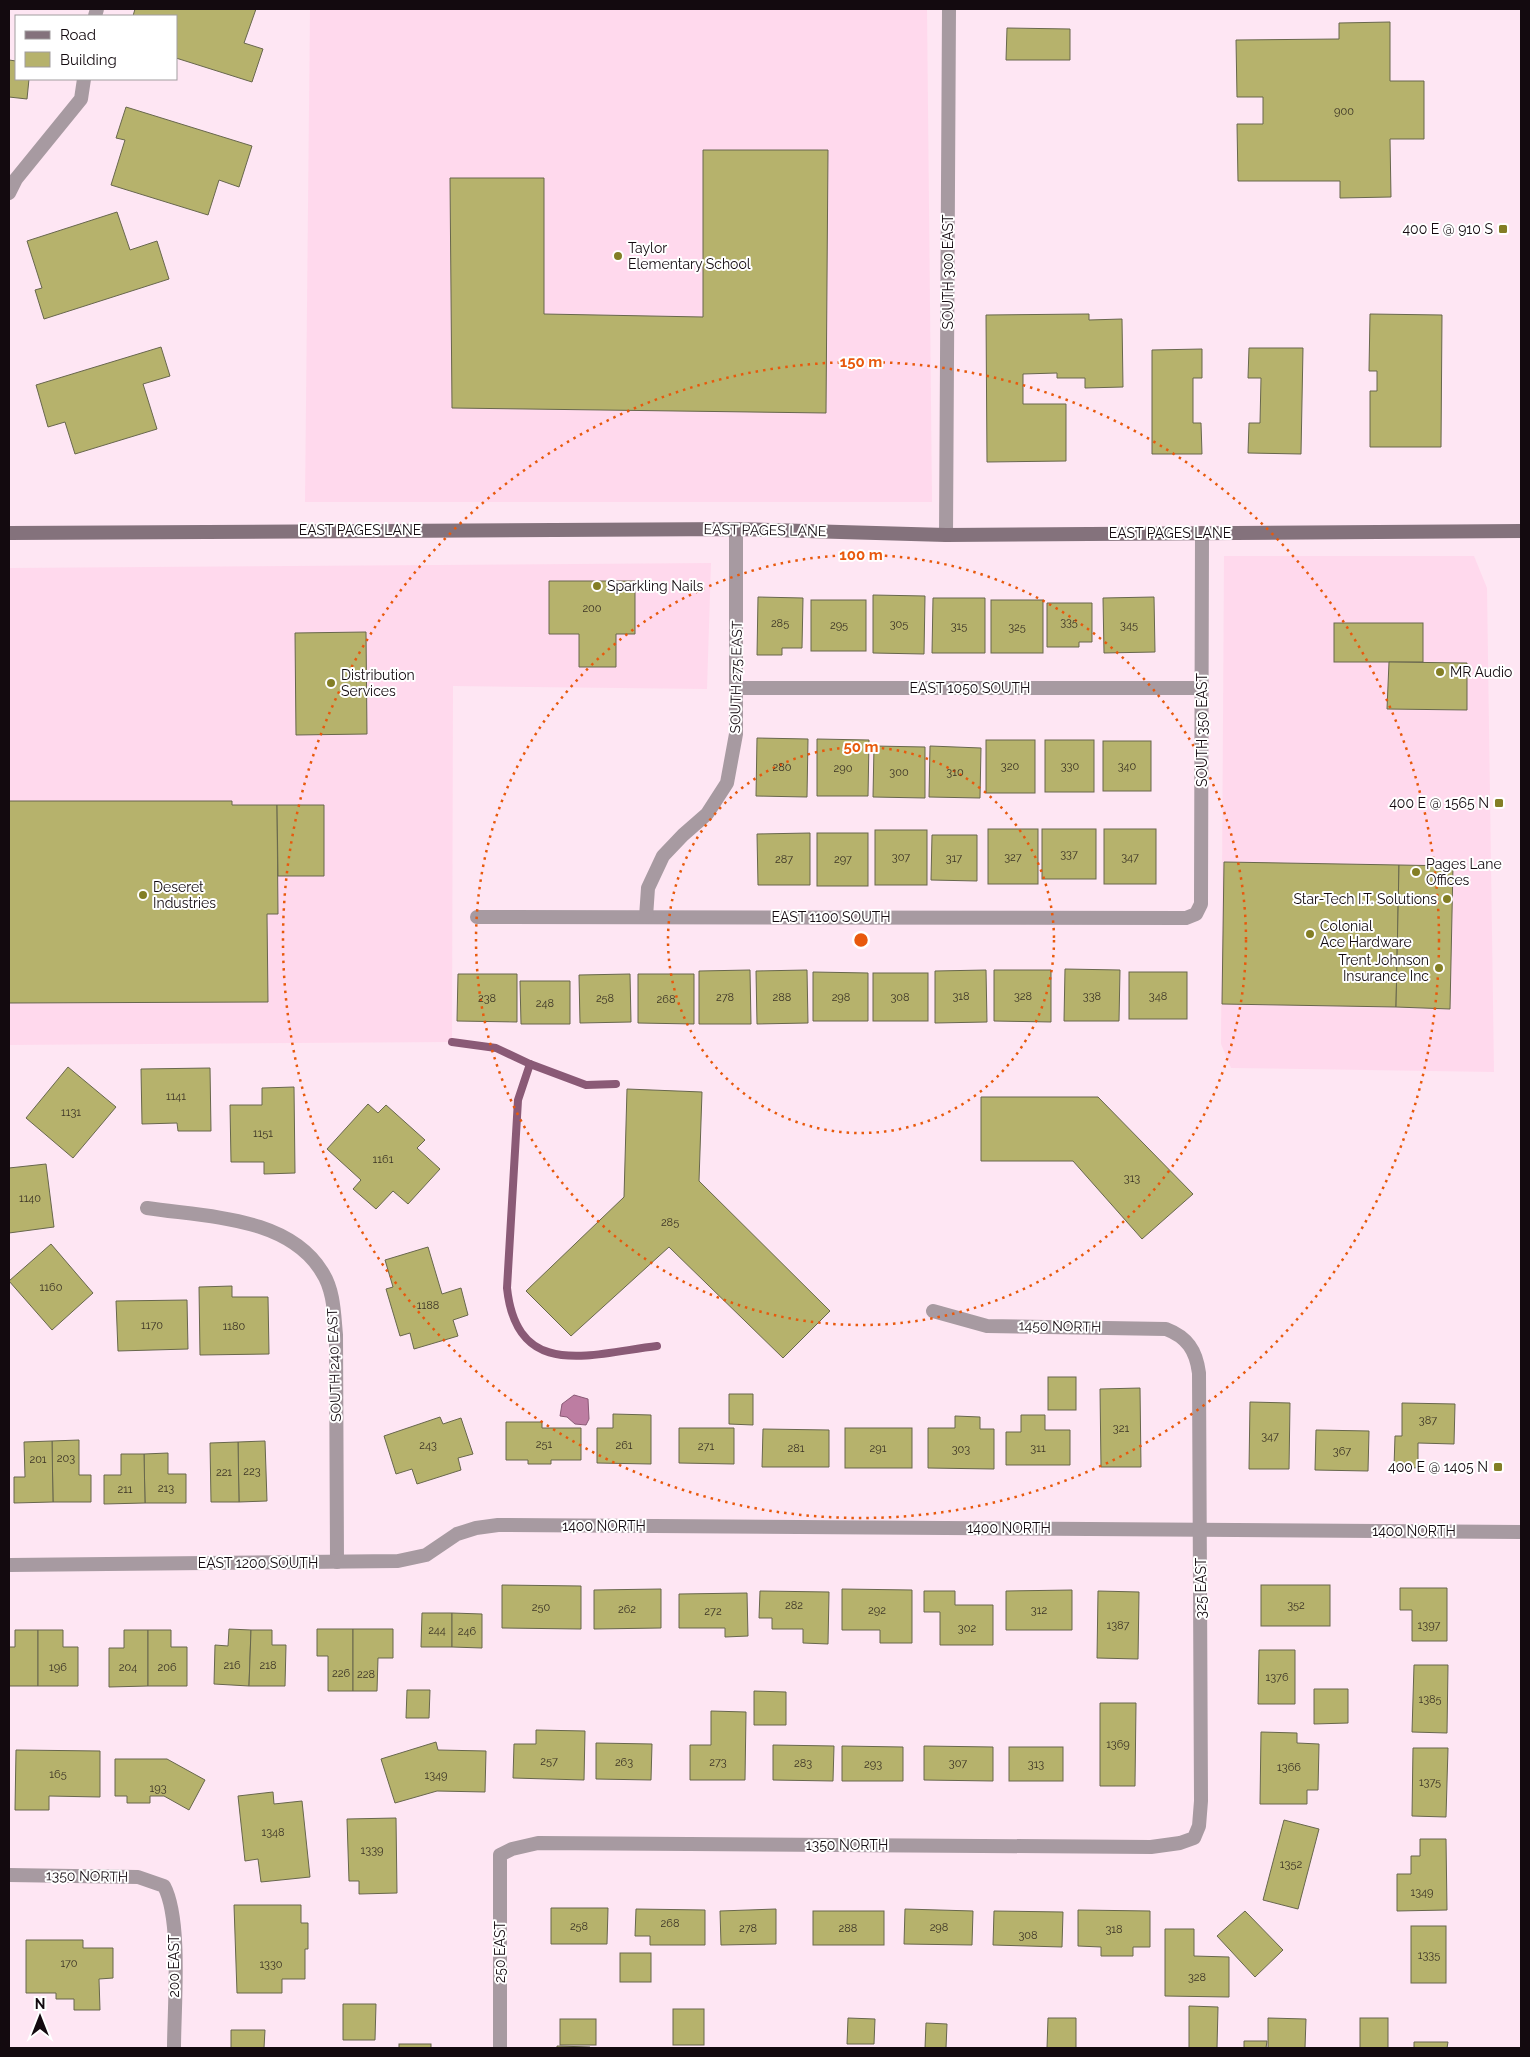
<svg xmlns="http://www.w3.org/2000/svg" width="1530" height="2057" font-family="Raleway,sans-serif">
<rect width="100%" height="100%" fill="#fee6f3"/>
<!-- built -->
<g fill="#ffd9ed">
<path d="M310 9H927L932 502H305Z"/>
<path d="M1224 556H1474L1487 588 1494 1072 1231 1068 1221 1044Z"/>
<path d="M711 563 707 689 453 686 452 1042 9 1045V568Z"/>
</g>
<!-- water -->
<path fill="#bd7da2" stroke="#8a5a76" d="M574 1395 588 1399 589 1419 586 1425 575 1424 567 1417 560 1416 562 1404Z"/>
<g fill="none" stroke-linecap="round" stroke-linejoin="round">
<!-- stream -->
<g stroke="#8a5a76" stroke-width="8">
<path d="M452 1042 496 1048 530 1064 586 1085 616 1084"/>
<path d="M530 1064 518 1100 507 1288C517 1381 590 1354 657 1346"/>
</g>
</g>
<!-- building -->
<g fill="#b6b26c" stroke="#68674d">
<path d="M135 9H256L244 43 263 49 252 82 176 58V16H133Z"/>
<path d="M1390 22V81H1424V139H1390L1391 197 1340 198V181H1238L1237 124H1263V97H1237L1236 40 1339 39V23Z"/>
<path d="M1007 28 1070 29V60H1006Z"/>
<path d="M9 60 16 61V79H29L27 99 9 97Z"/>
<path d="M126 107 252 146 239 187 219 180 208 215 111 185 125 140 116 138Z"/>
<path d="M703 150H828L826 413 452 408 450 178H544V314L703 317Z"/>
<path d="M117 212 130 250 157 241 169 279 44 319 35 290 42 288 27 241Z"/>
<path d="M1089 314V320L1122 319 1123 387 1085 388V378H1057V373L1023 374V404H1066V461L987 462 986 315Z"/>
<path d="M1370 314 1442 315 1441 447H1370V391H1377V371H1369Z"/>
<path d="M161 347 170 376 143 384 157 429 75 454 65 422 48 427 36 385Z"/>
<path d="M1249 348H1303L1301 454 1248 453 1249 423H1260L1261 378H1248Z"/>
<path d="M1202 349V378H1193V423H1201L1202 454H1152V350Z"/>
<path d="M549 581H635V634H616V667H579V634H549Z"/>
<path d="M873 595 925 596 924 654 873 653Z"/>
<path d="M758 597 803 598 802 648H782V655H757Z"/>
<path d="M1154 597 1155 652 1104 653 1103 598Z"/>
<path d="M933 598H985V653H932Z"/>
<rect x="811" y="600" width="55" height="51"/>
<rect x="991" y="600" width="52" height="53"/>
<path d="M1047 603H1092V642H1079V647H1047Z"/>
<rect x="1334" y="623" width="89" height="39"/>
<path d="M366 632 367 734 296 735 295 633Z"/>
<path d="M1389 662 1467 663V710L1387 709Z"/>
<path d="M757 738 808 739 807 797 756 796Z"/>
<path d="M817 739 869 740 868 796H817Z"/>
<rect x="986" y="740" width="49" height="53"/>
<rect x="1045" y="740" width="49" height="52"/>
<rect x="1103" y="741" width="48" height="50"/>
<path d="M874 746 925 747V798L873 797Z"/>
<path d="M930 746 981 748 980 798 929 797Z"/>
<path d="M9 801H232V805H277L278 914H267L268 1002 9 1003Z"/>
<path d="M277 805H324V876H278Z"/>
<rect x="988" y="829" width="50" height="55"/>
<rect x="1042" y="829" width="54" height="50"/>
<rect x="1104" y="829" width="52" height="55"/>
<rect x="875" y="830" width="52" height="55"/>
<path d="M810 833V885H758L757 834Z"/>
<rect x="817" y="833" width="51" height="53"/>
<path d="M932 835H977V881L931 880Z"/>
<path d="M1224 862 1399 865 1396 1007 1222 1004Z"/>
<path d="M1399 865 1453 866 1450 1009 1396 1007Z"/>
<path d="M1065 969 1120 970 1119 1021H1064Z"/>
<path d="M750 970 751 1024H699V971Z"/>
<path d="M807 970 808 1023 757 1024 756 971Z"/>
<path d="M986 970 987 1022 935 1023V971Z"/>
<path d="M994 970H1051V1022L994 1021Z"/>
<path d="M813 972 868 973V1021H813Z"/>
<rect x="1129" y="972" width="58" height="47"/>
<rect x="873" y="973" width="55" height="48"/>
<path d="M458 974H517V1022L457 1021Z"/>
<path d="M630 974 631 1022 580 1023 579 975Z"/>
<path d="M638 974H694V1024L638 1023Z"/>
<path d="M520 981H570V1024H521Z"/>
<path d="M68 1067 116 1107 73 1158 26 1118Z"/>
<path d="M210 1068 211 1131H178L177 1123 142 1124 141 1069Z"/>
<path d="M294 1087 295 1173 264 1174V1162H231L230 1105H262V1088Z"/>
<path d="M627 1089 702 1092 699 1181 830 1311 783 1358 669 1247 571 1336 526 1291 624 1197Z"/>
<path d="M981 1097H1098L1193 1194 1142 1239 1073 1161H981Z"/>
<path d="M368 1104 378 1113 386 1105 425 1140 417 1148 440 1169 408 1204 393 1191 376 1209 353 1189 361 1180 327 1149Z"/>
<path d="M46 1164 54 1227 9 1233V1168Z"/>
<path d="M51 1244 93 1293 52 1330 9 1281Z"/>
<path d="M428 1247 442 1294 461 1288 468 1315 453 1320 458 1336 414 1349 410 1333 400 1336 386 1289 393 1287 385 1260Z"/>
<path d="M232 1286V1297H268L269 1354 200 1355 199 1287Z"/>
<path d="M187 1300 188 1349 118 1351 116 1301Z"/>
<rect x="1048" y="1377" width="28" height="33"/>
<path d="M1140 1388 1141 1467H1101L1100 1389Z"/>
<path d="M729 1394H753V1425L729 1424Z"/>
<path d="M1250 1402 1290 1403 1289 1469H1249Z"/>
<path d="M1402 1403 1455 1404 1454 1444 1418 1443V1468L1394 1467 1395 1436H1402Z"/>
<path d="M613 1414 651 1415V1464L597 1463V1428H613Z"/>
<path d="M1021 1415H1045V1430H1070V1465H1006V1432H1021Z"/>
<path d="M955 1416 980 1417V1429H994V1469L928 1468V1428H955Z"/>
<path d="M440 1417 443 1424 461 1418 473 1454 458 1458 461 1470 417 1484 412 1469 396 1474 384 1436Z"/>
<path d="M506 1422H542V1428H581V1460H551V1464H528V1460H506Z"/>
<path d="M679 1428H734V1464L679 1463Z"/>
<rect x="845" y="1428" width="67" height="40"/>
<path d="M763 1429 829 1430V1467H762Z"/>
<path d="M1316 1430 1369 1431 1368 1471 1315 1470Z"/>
<path d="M79 1440V1475H91V1502H53L52 1441Z"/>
<path d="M52 1441 53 1502 14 1503V1477H25L24 1442Z"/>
<path d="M265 1441 267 1501 239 1502 238 1442Z"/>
<path d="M238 1442 239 1502H211L210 1443Z"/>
<path d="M168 1453V1474H186V1503H145L144 1454Z"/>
<path d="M121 1454H144L145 1503 104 1504V1475H121Z"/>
<path d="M502 1585 581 1586V1629L502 1628Z"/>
<rect x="1261" y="1585" width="69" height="41"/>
<path d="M1400 1588H1447V1641H1412V1610H1400Z"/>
<path d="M661 1589V1628L594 1629V1590Z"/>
<path d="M842 1589 912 1590V1643H880V1630H842Z"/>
<path d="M1072 1590V1630H1006V1591Z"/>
<path d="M760 1591 829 1592 828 1644 803 1643V1629H772V1618H759Z"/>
<path d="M924 1591H955V1605H993V1645H940V1612H924Z"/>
<path d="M1098 1591 1139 1592 1138 1659 1097 1658Z"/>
<path d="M747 1593 748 1636 725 1637V1628H679V1594Z"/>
<path d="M422 1613H452V1647H421Z"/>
<path d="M452 1613 482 1614V1648L452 1647Z"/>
<path d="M229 1629 251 1630 249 1686 214 1684 215 1645 228 1646Z"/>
<path d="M317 1629H353V1691H328V1656H317Z"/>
<path d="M353 1629H393V1658H378L377 1691H353Z"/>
<path d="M15 1630H38V1686H9V1647H15Z"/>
<path d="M38 1630H63V1647H78V1686H38Z"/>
<path d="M124 1630H148V1686L109 1687V1648H124Z"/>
<path d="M148 1630H171V1647H187V1686H148Z"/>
<path d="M251 1630H272V1645H286L285 1686H249Z"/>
<path d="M1259 1650H1295V1704H1258Z"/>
<path d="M1414 1665H1448L1447 1733 1412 1732Z"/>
<path d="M1314 1689H1348V1723L1314 1724Z"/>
<path d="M407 1690H430L429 1718H406Z"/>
<path d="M754 1691 786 1692V1725H754Z"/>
<path d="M1100 1703H1136L1135 1786H1100Z"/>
<path d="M711 1711 746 1712 745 1780H690V1745H711Z"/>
<path d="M536 1730 585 1731 584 1780 513 1778 514 1744H536Z"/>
<path d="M1261 1732 1297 1733V1743L1319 1744 1318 1790H1307V1804H1260Z"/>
<path d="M436 1742 438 1750 486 1751 485 1792 437 1791 395 1803 381 1759Z"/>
<path d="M596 1743 652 1744 651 1780 596 1779Z"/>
<path d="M773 1745 834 1746 833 1781 773 1780Z"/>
<path d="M842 1746 903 1747V1781H842Z"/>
<path d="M924 1746 993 1747V1781L924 1780Z"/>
<rect x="1009" y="1747" width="54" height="34"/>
<path d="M1413 1748H1448L1446 1817 1412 1816Z"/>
<path d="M16 1750 100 1751V1797L49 1796V1810H15Z"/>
<path d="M115 1759H167L205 1780 189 1810 164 1796H150V1803H127V1796H115Z"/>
<path d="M273 1792 274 1804 302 1801 310 1877 261 1882 258 1859 245 1861 238 1796Z"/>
<path d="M396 1818 397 1893 359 1894V1881H349L347 1819Z"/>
<path d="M1284 1820 1319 1829 1298 1909 1263 1900Z"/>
<path d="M1420 1839H1446L1447 1910 1397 1911V1874H1411V1856H1420Z"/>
<path d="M234 1905H301V1923H308V1949H305V1979H282V1993H237Z"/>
<path d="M551 1908H608L607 1944H551Z"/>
<path d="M636 1909 705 1910V1945H650V1936H635Z"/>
<path d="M776 1909V1944L721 1945 720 1911Z"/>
<path d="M905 1909 973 1911 972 1945 904 1944Z"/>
<path d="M1078 1910 1150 1911V1947H1133V1956H1101V1947L1078 1946Z"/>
<rect x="813" y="1911" width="71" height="34"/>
<path d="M994 1911 1063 1912 1062 1947 993 1945Z"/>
<path d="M1245 1911 1283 1950 1255 1977 1217 1936Z"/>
<rect x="1411" y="1926" width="35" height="57"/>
<path d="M1165 1929H1194V1956L1229 1957V1997L1165 1996Z"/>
<path d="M26 1940H83V1948H113V1978L99 1979 100 2010H74V1999H56V1993H26Z"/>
<rect x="620" y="1953" width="31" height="29"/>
<path d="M343 2004H376L375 2040H343Z"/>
<path d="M1189 2006 1218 2007 1217 2048H1189Z"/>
<rect x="673" y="2009" width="31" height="36"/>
<path d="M848 2018 875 2019 874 2044H847Z"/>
<path d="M1048 2018H1076V2048H1047Z"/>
<path d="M1268 2018 1306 2019 1305 2048H1268Z"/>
<rect x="1360" y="2018" width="28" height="30"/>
<rect x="560" y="2019" width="36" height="26"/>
<path d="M926 2023 947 2024 946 2048H925Z"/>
<path d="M231 2030H265L264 2048H231Z"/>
<path d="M1244 2041H1267L1266 2048H1244Z"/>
<path d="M1414 2042H1448L1447 2048H1414Z"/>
<rect x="399" y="2044" width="32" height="4"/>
<path d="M557 2046 590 2047V2048H557Z"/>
</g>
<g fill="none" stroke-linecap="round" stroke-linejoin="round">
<!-- minor -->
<g stroke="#a79aa1" stroke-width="14">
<path d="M95 16 97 9"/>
<path d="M9 193 16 179 81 99 84 79"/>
<path d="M946 535 949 9"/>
<path d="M737 688H1202"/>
<path d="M477 917 1186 918 1196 914 1201 904 1202 533"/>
<path d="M646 917 648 888 663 856 683 835 707 814 727 783 736 734V529"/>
<path d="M147 1208C205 1217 288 1216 322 1272 334 1290 334 1314 336 1335L337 1562"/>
<path d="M9 1565 398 1561 426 1555 457 1534 476 1528 498 1525 1521 1532"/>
<path d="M9 1875 138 1877 164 1886C182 1920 174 2007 174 2048"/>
<path d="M500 2048V1855L512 1849 538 1843 1151 1847 1180 1843 1194 1838 1199 1826 1201 1801 1199 1373C1196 1350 1187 1337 1166 1329L987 1326 933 1311"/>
</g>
<!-- secondary -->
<path stroke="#84727c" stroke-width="14" d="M9 533 736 529 946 535 1521 531"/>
</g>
<!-- distance rings -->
<g fill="none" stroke="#e8590c" stroke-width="2.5" stroke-dasharray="2.5 5">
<circle cx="861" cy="940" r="193"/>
<circle cx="861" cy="940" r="385"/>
<circle cx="861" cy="940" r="578"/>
</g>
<!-- markers -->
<g fill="#837e25" stroke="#fff" stroke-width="2">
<rect x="1498" y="224" width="10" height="10" rx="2.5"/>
<circle cx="618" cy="256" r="5"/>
<circle cx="597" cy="586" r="5"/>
<circle cx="1440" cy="672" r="5"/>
<circle cx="331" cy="683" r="5"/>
<rect x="1494" y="798" width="10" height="10" rx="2.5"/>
<circle cx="1416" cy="872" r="5"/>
<circle cx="143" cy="895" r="5"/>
<circle cx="1447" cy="899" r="5"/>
<circle cx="1310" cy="934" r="5"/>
<circle cx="1439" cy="968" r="5"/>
<rect x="1493" y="1462" width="10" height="10" rx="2.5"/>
</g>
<g text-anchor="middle" stroke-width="4" stroke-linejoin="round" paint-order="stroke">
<!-- number labels -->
<g font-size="11" fill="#3c3426">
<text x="1344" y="115">900</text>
<text x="592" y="612">200</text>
<text x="1069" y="626">335</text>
<text x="780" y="627">285</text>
<text x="899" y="628">305</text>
<text x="839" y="629">295</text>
<text x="1129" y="629">345</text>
<text x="959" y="630">315</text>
<text x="1017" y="631">325</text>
<text x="1010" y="770">320</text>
<text x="1070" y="770">330</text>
<text x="1127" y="770">340</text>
<text x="782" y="771">280</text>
<text x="843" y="772">290</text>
<text x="899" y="776">300</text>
<text x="955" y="776">310</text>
<text x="1069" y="858">337</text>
<text x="901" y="861">307</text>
<text x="1013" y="861">327</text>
<text x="1130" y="861">347</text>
<text x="954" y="862">317</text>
<text x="784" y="863">287</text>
<text x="843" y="863">297</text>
<text x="961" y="1000">318</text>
<text x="1023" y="1000">328</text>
<text x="1092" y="1000">338</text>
<text x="1158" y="1000">348</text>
<text x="725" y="1001">278</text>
<text x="782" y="1001">288</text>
<text x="841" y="1001">298</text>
<text x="900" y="1001">308</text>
<text x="487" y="1002">238</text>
<text x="605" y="1002">258</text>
<text x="666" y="1003">268</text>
<text x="545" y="1007">248</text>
<text x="176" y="1100">1141</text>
<text x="71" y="1116">1131</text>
<text x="263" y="1137">1151</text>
<text x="383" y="1163">1161</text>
<text x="1132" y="1182">313</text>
<text x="30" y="1202">1140</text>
<text x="670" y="1226">285</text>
<text x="51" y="1291">1160</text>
<text x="428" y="1309">1188</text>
<text x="152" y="1329">1170</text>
<text x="234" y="1330">1180</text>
<text x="1428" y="1424">387</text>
<text x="1121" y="1432">321</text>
<text x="1270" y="1440">347</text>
<text x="544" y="1448">251</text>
<text x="428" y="1449">243</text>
<text x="624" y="1449">261</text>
<text x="706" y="1450">271</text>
<text x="796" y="1452">281</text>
<text x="878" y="1452">291</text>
<text x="1038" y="1452">311</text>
<text x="961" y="1453">303</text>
<text x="1342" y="1455">367</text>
<text x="66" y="1462">203</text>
<text x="38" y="1463">201</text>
<text x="252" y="1475">223</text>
<text x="224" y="1476">221</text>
<text x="166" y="1492">213</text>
<text x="125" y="1493">211</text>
<text x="794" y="1609">282</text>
<text x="1296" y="1609">352</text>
<text x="541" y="1611">250</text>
<text x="627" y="1613">262</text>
<text x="877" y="1614">292</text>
<text x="1039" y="1614">312</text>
<text x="713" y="1615">272</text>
<text x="1118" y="1629">1387</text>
<text x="1429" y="1629">1397</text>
<text x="967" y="1632">302</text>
<text x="437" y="1634">244</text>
<text x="467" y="1635">246</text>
<text x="232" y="1669">216</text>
<text x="268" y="1669">218</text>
<text x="58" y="1671">196</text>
<text x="128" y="1671">204</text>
<text x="167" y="1671">206</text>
<text x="341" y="1677">226</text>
<text x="366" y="1678">228</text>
<text x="1277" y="1681">1376</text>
<text x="1430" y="1703">1385</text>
<text x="1118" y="1748">1369</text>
<text x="549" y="1765">257</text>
<text x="624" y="1766">263</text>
<text x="718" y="1766">273</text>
<text x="803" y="1767">283</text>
<text x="958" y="1767">307</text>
<text x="873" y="1768">293</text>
<text x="1036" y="1768">313</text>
<text x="1289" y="1771">1366</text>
<text x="58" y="1778">165</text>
<text x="436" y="1779">1349</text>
<text x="1430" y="1786">1375</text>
<text x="158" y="1792">193</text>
<text x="273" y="1836">1348</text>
<text x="372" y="1854">1339</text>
<text x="1291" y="1868">1352</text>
<text x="1422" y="1896">1349</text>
<text x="670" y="1927">268</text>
<text x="579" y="1930">258</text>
<text x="939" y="1931">298</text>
<text x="748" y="1932">278</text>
<text x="848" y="1932">288</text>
<text x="1114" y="1933">318</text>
<text x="1028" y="1939">308</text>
<text x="1429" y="1959">1335</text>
<text x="69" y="1967">170</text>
<text x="271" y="1968">1330</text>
<text x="1197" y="1981">328</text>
</g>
<!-- poi labels -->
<g font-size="14" fill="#130a0f" stroke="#fff" text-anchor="start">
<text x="1493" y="234" text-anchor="end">400 E @ 910 S</text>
<text x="628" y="253">Taylor<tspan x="628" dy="16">Elementary School</tspan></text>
<text x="607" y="591">Sparkling Nails</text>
<text x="1450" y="677">MR Audio</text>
<text x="341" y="680">Distribution<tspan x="341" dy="16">Services</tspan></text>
<text x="1489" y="808" text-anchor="end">400 E @ 1565 N</text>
<text x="1426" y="869">Pages Lane<tspan x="1426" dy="16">Offices</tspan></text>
<text x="153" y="892">Deseret<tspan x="153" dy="16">Industries</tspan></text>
<text x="1437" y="904" text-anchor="end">Star-Tech I.T. Solutions</text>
<text x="1320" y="931">Colonial<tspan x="1320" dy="16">Ace Hardware</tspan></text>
<text x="1429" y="965" text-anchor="end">Trent Johnson<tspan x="1429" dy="16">Insurance Inc</tspan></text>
<text x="1488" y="1472" text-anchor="end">400 E @ 1405 N</text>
</g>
<!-- street labels -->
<g font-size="14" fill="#130a0f" stroke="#fff">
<text transform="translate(948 272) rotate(-90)" y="5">SOUTH 300 EAST</text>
<text x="360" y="535">EAST PAGES LANE</text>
<text transform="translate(765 530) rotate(1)" y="5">EAST PAGES LANE</text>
<text x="1170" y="538">EAST PAGES LANE</text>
<text transform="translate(736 677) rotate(-89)" y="5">SOUTH 275 EAST</text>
<text x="970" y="693">EAST 1050 SOUTH</text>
<text transform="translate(1202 730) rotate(-90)" y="5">SOUTH 350 EAST</text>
<text x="831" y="922">EAST 1100 SOUTH</text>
<text transform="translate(1060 1326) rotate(1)" y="5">1450 NORTH</text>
<text transform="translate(334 1365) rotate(-92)" y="5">SOUTH 240 EAST</text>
<text x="604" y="1531">1400 NORTH</text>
<text x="1009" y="1533">1400 NORTH</text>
<text x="1414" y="1536">1400 NORTH</text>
<text x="258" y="1568">EAST 1200 SOUTH</text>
<text transform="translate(1201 1588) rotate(-90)" y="5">325 EAST</text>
<text x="847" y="1850">1350 NORTH</text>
<text transform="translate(87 1876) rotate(1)" y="5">1350 NORTH</text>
<text transform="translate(500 1952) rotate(-90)" y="5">250 EAST</text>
<text transform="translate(174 1966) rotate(-90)" y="5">200 EAST</text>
</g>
</g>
<circle cx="861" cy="940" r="8" fill="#e8590c" stroke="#fff" stroke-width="2.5"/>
<g font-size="15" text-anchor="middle" font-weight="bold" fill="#e8590c" stroke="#fff" stroke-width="4" stroke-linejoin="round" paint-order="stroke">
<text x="861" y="367">150 m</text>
<text x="861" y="560">100 m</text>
<text x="861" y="752">50 m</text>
</g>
<!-- border -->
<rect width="1530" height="2057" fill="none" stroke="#130a0f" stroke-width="20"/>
<!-- legend -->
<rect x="15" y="15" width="162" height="65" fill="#ffffff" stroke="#a19d9f"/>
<rect x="25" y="31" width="25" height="8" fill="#84727c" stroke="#a19d9f"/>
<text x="60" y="40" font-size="15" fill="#130a0f">Road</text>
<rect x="25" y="52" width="25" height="15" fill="#b6b26c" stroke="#a19d9f"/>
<text x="60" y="65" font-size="15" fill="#130a0f">Building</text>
<!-- north arrow -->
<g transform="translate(40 2017)" stroke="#ffffff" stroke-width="4" paint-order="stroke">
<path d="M0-4L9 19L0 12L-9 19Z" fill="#130a0f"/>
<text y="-8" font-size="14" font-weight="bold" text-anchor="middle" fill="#130a0f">N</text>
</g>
</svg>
